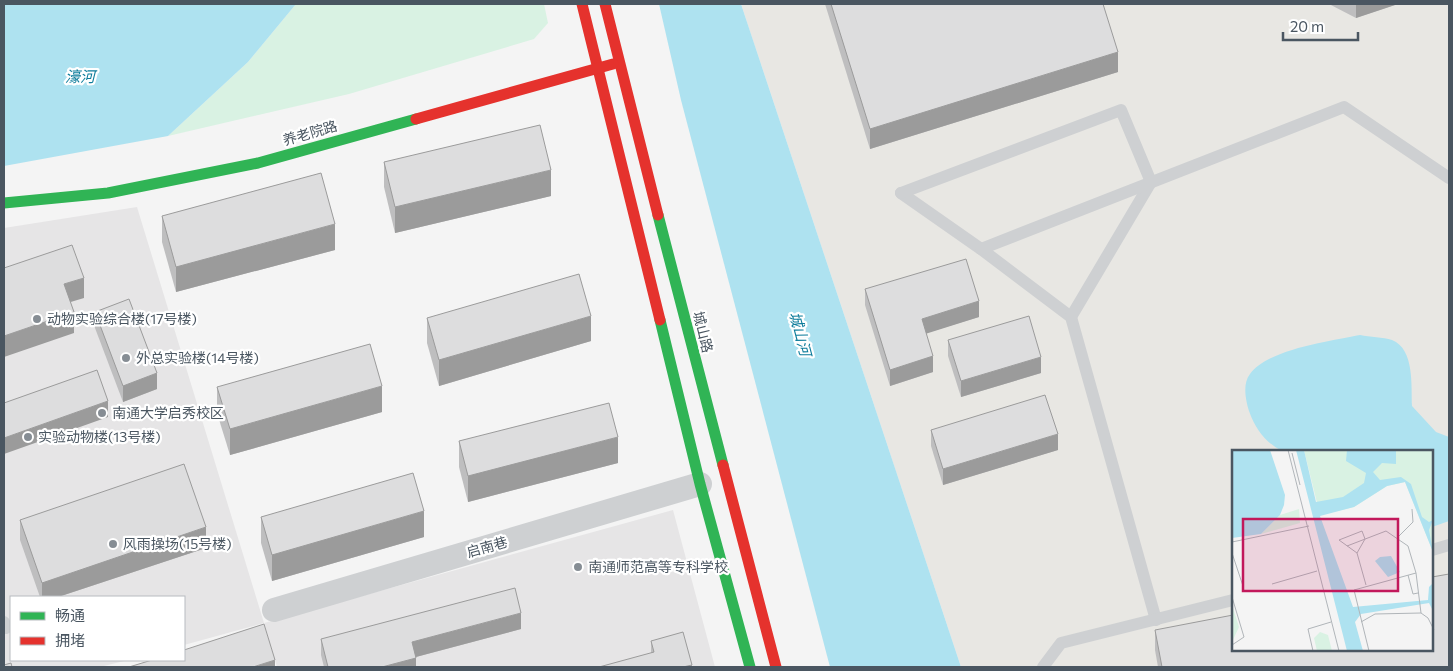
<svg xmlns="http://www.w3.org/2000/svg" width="1453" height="671" font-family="Commissioner,'Noto Sans SC',sans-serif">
<rect width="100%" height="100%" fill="#f4f4f4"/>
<!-- commercial -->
<path fill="#e8e7e3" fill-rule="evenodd" d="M741 4H1449V667H961ZM1233 451H1432V650H1233Z"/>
<!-- education -->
<path fill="#e6e5e6" d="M137 207 264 623 673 510 715 667H277L264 623 184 645V597H11V660H128L100 667H4V228Z"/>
<!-- green -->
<path fill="#d9f2e3" d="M296 4H544L548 23 534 39 349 94 168 136 248 62Z"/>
<!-- water -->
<g fill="#aee2f0">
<path d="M4 4H296L248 62 168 136 4 166Z"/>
<path d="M659 4H741L961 667H830L681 100Z"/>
<path d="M1360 335C1370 337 1383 337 1392 340 1415 349 1411 387 1412 406L1436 432 1449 437V521L1432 527V451H1282C1265 442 1256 430 1249 411 1246 401 1242 384 1250 374 1268 349 1331 341 1360 335Z"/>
</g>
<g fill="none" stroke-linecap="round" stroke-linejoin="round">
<!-- lane -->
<g stroke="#ced0d2" stroke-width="12">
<path d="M901 193 981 249 1071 317 1156 620"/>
<path d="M901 193 1121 110 1151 182 1071 317"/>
<path d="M981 249 1344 107 1449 178"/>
<path d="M1432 550 1449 545"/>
<path d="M4 622 6 628"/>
<path d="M1043 667 1061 643 1233 600"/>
</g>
<!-- street -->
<path stroke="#ced0d2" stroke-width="24" d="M274 610 700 484"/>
<!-- fast -->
<g stroke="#30b455" stroke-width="11">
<path d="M4 203 108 193 258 163 416 119"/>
<path d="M658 215 723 465"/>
<path d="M660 320 700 484 750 667"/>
</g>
<!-- jam -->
<g stroke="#e5322d" stroke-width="11">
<path d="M582 4 660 320"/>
<path d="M605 4 658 215"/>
<path d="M416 119 613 64"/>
<path d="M723 465 776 667"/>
</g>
</g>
<!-- wall -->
<g fill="#bebebf">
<path d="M825 4H1103L1118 72 870 149Z"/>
<path d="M1329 4H1398L1356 18Z"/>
<path d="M384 162 551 196 395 233 384 187Z"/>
<path d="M162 216 335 250 176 292 162 242Z"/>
<path d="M865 289 979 317 926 333 933 372 890 386 865 305Z"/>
<path d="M95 312 157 389 123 402 95 328Z"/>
<path d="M427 318 591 341 439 386 427 343Z"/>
<path d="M948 340 1041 373 961 397 948 356Z"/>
<path d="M217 387 382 412 230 455 217 413Z"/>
<path d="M931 430 1058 450 943 485 931 446Z"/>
<path d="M459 441 618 463 468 502 459 467Z"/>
<path d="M261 517 424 537 272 581 261 543Z"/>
<path d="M20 520 206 548 58 597H40L20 540Z"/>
<path d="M521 629 416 657V667H324L321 655V639Z"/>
<path d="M1155 630 1449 667H1158L1155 650Z"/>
<path d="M651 641 692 667 651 653Z"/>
</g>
<!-- shaded-wall -->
<g fill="#9b9b9b">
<path d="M1356 4H1398L1356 18Z"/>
<path d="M1118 52V72L870 149V129Z"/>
<path d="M551 170V196L395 233V207Z"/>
<path d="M335 224V250L176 292V267Z"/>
<path d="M84 278V298L64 304V284Z"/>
<path d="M979 301V317L922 335V319Z"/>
<path d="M74 312V333L4 357V336Z"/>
<path d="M591 316V341L439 386V360Z"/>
<path d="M933 356V372L890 386V370Z"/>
<path d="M1041 357V373L961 397V381Z"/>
<path d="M157 373V389L123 402V386Z"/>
<path d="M382 386V412L230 455V429Z"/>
<path d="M108 401V417L4 454V438Z"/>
<path d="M1058 434V450L943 485V469Z"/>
<path d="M618 437V463L468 502V476Z"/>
<path d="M424 511V537L272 581V555Z"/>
<path d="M206 527V548L58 597H42V583Z"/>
<path d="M521 613V629L412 658V642Z"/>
<path d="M416 658V667H382Z"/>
<path d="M275 660V667H253Z"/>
<path d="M692 665V667H683Z"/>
</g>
<!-- building -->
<g fill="#ddddde" stroke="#9b9b9b">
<path d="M831 4H1103L1118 52 870 129Z"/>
<path d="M540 125 551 170 395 207 384 162Z"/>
<path d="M321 173 335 224 176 267 162 216Z"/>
<path d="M72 245 84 278 64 284 74 312 4 336V268Z"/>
<path d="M966 259 979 301 922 319 933 356 890 370 865 289Z"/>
<path d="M579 274 591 316 439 360 427 318Z"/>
<path d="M129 299 157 373 123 386 95 312Z"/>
<path d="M1029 316 1041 357 961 381 948 340Z"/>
<path d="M370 344 382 386 230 429 217 387Z"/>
<path d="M97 370 108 401 4 438V403Z"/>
<path d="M1045 395 1058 434 943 469 931 430Z"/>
<path d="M609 403 618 437 468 476 459 441Z"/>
<path d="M184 464 206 527 42 583 20 520Z"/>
<path d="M413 473 424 511 272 555 261 517Z"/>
<path d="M1449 574V667H1162L1155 630 1233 615V650H1432V577Z"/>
<path d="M515 588 521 613 412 642 416 658 382 667H328L321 639Z"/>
<path d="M264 624 275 660 253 667H129L152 660H184V650Z"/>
<path d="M683 632 692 665 683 667H599L654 652 651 641Z"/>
<path d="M11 663 12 667H4V665Z"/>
</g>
<!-- markers -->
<g fill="#868d94" stroke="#fff" stroke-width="2">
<circle cx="37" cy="319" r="5"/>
<circle cx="126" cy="358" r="5"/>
<circle cx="102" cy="413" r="5"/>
<circle cx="28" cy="437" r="5"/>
<circle cx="113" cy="544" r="5"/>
<circle cx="578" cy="567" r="5"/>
</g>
<g text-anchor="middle" stroke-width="4.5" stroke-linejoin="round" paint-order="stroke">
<!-- street labels -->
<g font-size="14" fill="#4a5661" stroke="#fff">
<text transform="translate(310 133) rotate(-16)" y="5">养老院路</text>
<text transform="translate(703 332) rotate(76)" y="5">城山路</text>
<text transform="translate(487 547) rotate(-16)" y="5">启南巷</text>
</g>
<!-- poi labels -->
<g font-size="14" fill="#4a5661" stroke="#fff" text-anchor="start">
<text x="47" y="324">动物实验综合楼(17号楼)</text>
<text x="136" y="363">外总实验楼(14号楼)</text>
<text x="112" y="418">南通大学启秀校区</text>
<text x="38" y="442">实验动物楼(13号楼)</text>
<text x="123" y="549">风雨操场(15号楼)</text>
<text x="588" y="572">南通师范高等专科学校</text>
</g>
<!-- water labels -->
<g font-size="15" font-style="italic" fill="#0c7c9b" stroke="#fff">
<text x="80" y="82">濠河</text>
<text transform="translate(800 334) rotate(75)" y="5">城山河</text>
</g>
</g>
<!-- overview -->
<g transform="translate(1232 450)">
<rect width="201" height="201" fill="#f4f4f4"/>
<path d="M72 0H201V102L173 32 155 36 122 57 88 65ZM67 59 68 73 29 84 48 65ZM0 155 7 177 0 192ZM88 182 96 185 100 201H85L82 188Z" fill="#d9f2e3"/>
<path d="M0 0H38L53 45 52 55 48 65 29 84 0 88ZM64 0H72L84 52 111 47 132 33 134 23 114 11 115 0H164V14L150 13 141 22 148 30 169 27 179 34 190 67 197 72 201 70 197 80 201 102 173 32 155 36 122 57 88 66 121 157 196 150 197 137 201 133V161L197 153 129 164 123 172 131 201H115ZM159 106 168 122 156 127 143 111 148 107Z" fill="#aee2f0"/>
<path fill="none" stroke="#b0b5b9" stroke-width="1" d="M56 0 107 201M60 3 68 35M165 88 181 72 180 59M107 90 125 103 134 135M107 90 130 81 133 89 125 103M0 92 77 76M115 96 154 81 176 96 184 123 189 163M0 103 11 136M176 125 181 144 186 143M40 134 85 121M0 147 12 187 0 195M129 172 143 164 189 163 196 168 202 180M81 201 76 179 99 172M137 201 122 140 184 123"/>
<path fill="#c2185b" fill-opacity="0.15" stroke="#c2185b" stroke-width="2.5" d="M11 69H166V141H11Z"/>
<rect width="201" height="201" fill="none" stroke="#4a5661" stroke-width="2.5"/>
</g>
<!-- border -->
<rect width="1453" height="671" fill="none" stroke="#4a5661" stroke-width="10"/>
<!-- legend -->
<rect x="10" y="596" width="175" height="65" fill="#ffffff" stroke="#b7bbc0"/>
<rect x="20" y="612" width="25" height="8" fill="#30b455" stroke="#b7bbc0"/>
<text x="55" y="621" font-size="15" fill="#4a5661">畅通</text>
<rect x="20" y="637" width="25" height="8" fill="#e5322d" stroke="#b7bbc0"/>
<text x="55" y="646" font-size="15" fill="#4a5661">拥堵</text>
<!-- scale -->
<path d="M1283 32v8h75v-8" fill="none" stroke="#4a5661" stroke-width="2.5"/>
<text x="1290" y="32" font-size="15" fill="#4a5661" stroke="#ffffff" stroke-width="4" paint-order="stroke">20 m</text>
</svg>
